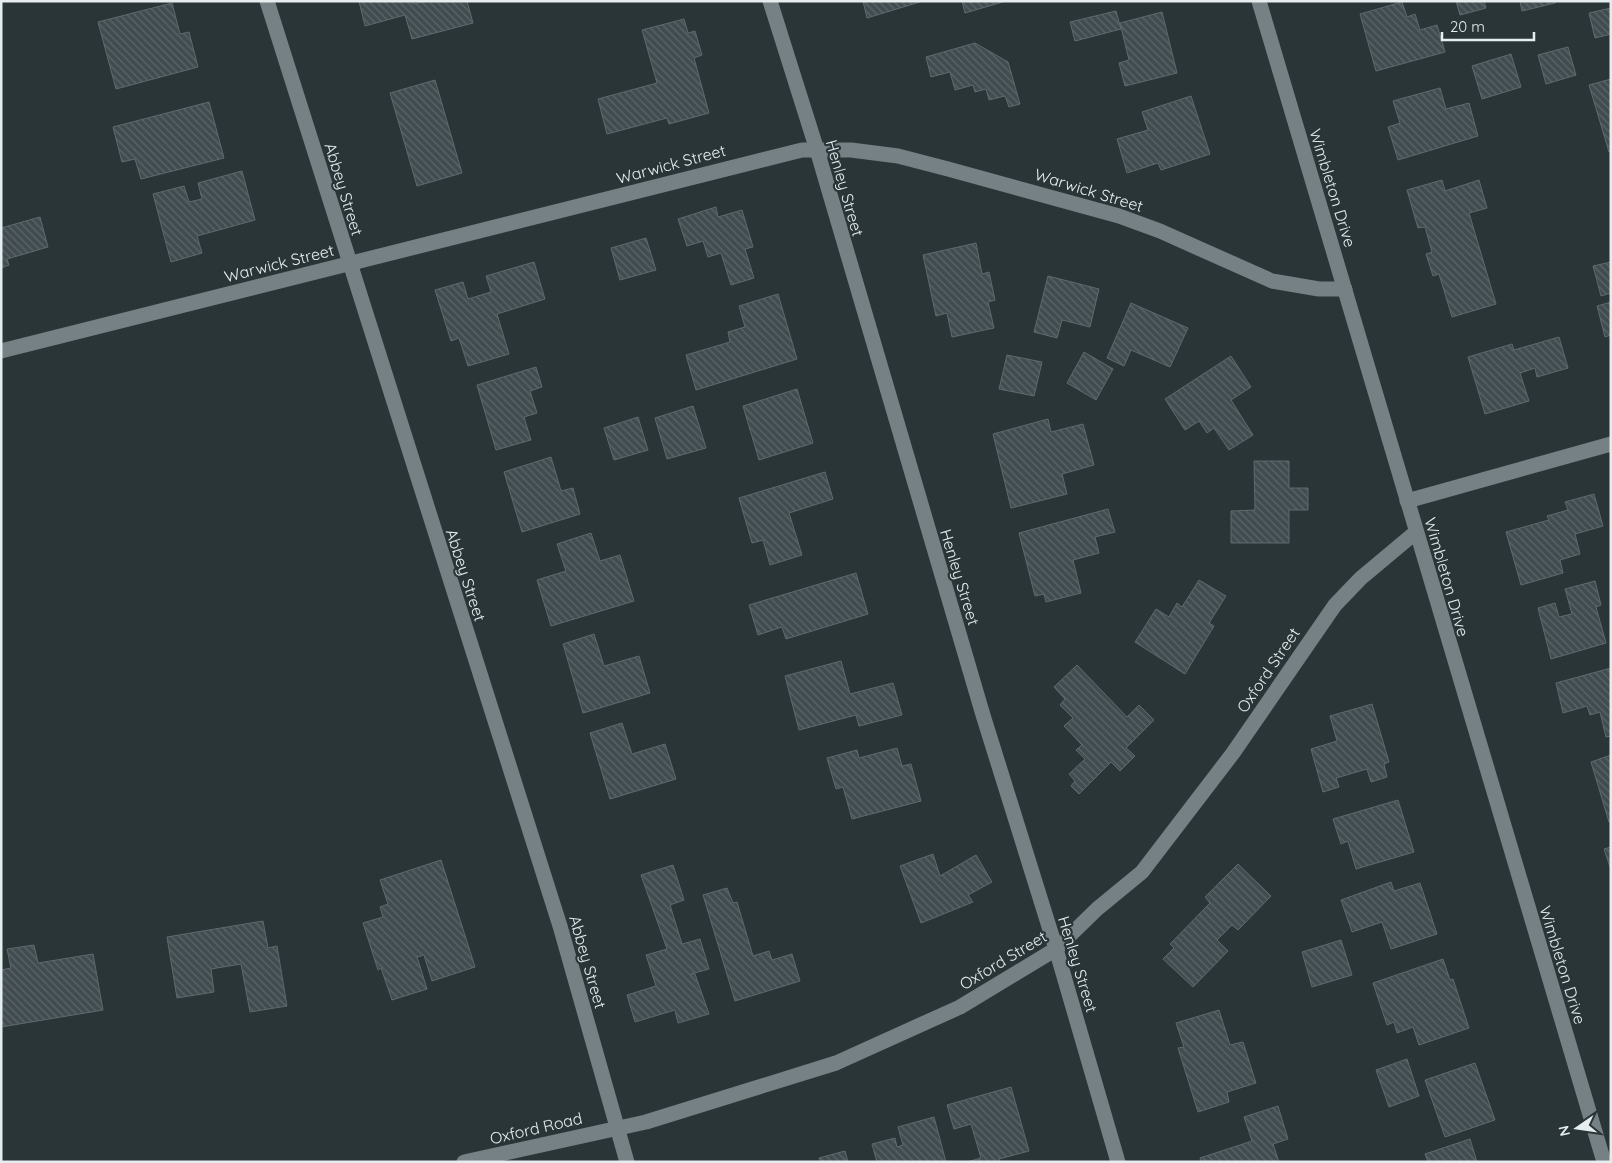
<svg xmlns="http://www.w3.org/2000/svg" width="1612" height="1163" font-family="Quicksand,sans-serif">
<defs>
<pattern id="building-back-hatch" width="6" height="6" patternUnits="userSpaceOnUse" patternTransform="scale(1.25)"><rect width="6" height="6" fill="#414c50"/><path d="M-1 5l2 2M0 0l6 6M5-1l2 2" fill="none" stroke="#5c666a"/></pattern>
</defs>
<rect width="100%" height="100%" fill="#2a3538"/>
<!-- building -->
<g fill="url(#building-back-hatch)" stroke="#5e6a6e">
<path d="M359 1H413V4L424 1H467L473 23 412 39 405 15 365 26Z"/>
<path d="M863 1H923L867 18Z"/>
<path d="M962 1H1006L965 13Z"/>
<path d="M1456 1H1484L1486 8 1460 15Z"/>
<path d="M1520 1H1555V3L1522 11Z"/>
<path d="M1402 2 1407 17 1415 14 1420 30 1437 25 1445 52 1376 71 1360 14Z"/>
<path d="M172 3 180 34 189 32 198 67 116 89 98 22Z"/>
<path d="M1611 8V34L1595 38 1589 13Z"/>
<path d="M1116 11 1121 29 1075 41 1070 22Z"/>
<path d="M1162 12 1177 73 1125 86 1119 63 1129 60 1120 23Z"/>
<path d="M684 19 688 33 695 31 702 55 694 58 709 113 669 124 667 118 607 134 598 99 657 83 642 30Z"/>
<path d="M975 43 1008 62 1020 104 1009 107 1005 96 989 100 986 89 975 92 973 85 955 90 950 72 931 77 926 57Z"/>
<path d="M1568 47 1576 75 1546 84 1538 55Z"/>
<path d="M1511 54 1521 87 1482 99 1472 66Z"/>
<path d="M1611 79V151L1609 152 1589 85Z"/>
<path d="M435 80 462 173 417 186 390 93Z"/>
<path d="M1440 88 1446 109 1469 103 1478 136 1398 160 1388 127 1400 123 1393 101Z"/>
<path d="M1191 96 1210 154 1161 170 1158 163 1127 173 1117 139 1148 130 1142 112Z"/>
<path d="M209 102 224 158 141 179 135 159 122 162 113 127Z"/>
<path d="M242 171 255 220 197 236 202 253 171 262 153 194 184 186 189 202 202 199 198 183Z"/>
<path d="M1442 180 1445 191 1479 180 1487 208 1469 213 1496 304 1452 317 1439 274 1433 276 1426 254 1432 252 1425 227 1418 228 1407 190Z"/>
<path d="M716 207 718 217 742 210 753 247 745 249 754 278 731 285 721 253 708 257 703 241 687 246 678 219Z"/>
<path d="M40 217 48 247 7 259 9 265 1 268V228Z"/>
<path d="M646 238 656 270 620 280 611 248Z"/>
<path d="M976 243 982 274 989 272 995 300 988 302 994 328 952 337 947 313 936 316 923 255Z"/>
<path d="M534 262 545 299 497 314 509 354 468 366 459 338 451 341 435 290 463 282 468 299 491 292 486 276Z"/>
<path d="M1611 262V293L1601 296 1593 266Z"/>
<path d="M1048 276 1099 289 1090 327 1062 320 1057 338 1034 332Z"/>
<path d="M778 294 797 359 696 390 686 355 730 342 728 332 745 327 739 306Z"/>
<path d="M1611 302V335L1605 337 1597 306Z"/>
<path d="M1131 303 1188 328 1170 367 1131 350 1124 366 1107 358Z"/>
<path d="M1559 337 1568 368 1537 377 1535 368 1520 373 1529 401 1485 414 1468 357 1512 344 1514 350Z"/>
<path d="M1084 352 1113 369 1096 400 1067 383Z"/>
<path d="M1007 355 1042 362 1034 396 999 389Z"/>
<path d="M1231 356 1251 387 1231 400 1253 435 1229 450 1214 428 1207 433 1199 421 1185 430 1165 399Z"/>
<path d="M536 367 542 387 530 391 537 413 524 417 531 440 496 450 477 385Z"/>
<path d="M797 389 813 443 759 460 743 406Z"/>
<path d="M693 406 706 448 667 459 655 418Z"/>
<path d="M638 417 648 450 614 460 604 428Z"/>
<path d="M1048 419 1051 432 1083 424 1094 465 1062 474 1067 494 1011 508 993 434Z"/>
<path d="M551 457 561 491 573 488 580 514 522 532 504 472Z"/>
<path d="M1254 461H1289V488H1308V510H1289V543H1231V511L1255 510Z"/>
<path d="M825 472 833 499 789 513 802 555 770 565 763 540 752 543 739 498Z"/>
<path d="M1594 494 1603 526 1575 534 1580 554 1560 560 1563 573 1521 585 1506 532 1549 520 1547 516 1568 510 1565 502Z"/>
<path d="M1108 509 1115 532 1095 537 1099 553 1073 560 1081 593 1046 602 1044 594 1035 596 1019 533Z"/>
<path d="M591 533 600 561 620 555 634 601 551 626 537 580 566 571 557 544Z"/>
<path d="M856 573 868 614 786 639 782 627 758 635 749 605Z"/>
<path d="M1199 580 1226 596 1209 623 1214 626 1185 674 1135 642 1156 609 1169 617 1177 603 1182 607Z"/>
<path d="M1595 581 1601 605 1596 607 1606 643 1551 659 1538 608 1555 603 1559 617 1572 614 1565 589Z"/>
<path d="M594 634 604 666 639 656 650 693 583 713 563 644Z"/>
<path d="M841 661 850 694 893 683 902 715 859 726 856 715 799 730 785 676Z"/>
<path d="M1077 665 1127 717 1139 705 1154 720 1126 748 1135 756 1120 771 1111 762 1079 794 1071 786 1075 781 1069 774 1085 759 1076 750 1082 745 1064 726 1073 718 1060 705 1065 699 1054 687Z"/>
<path d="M1611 668V736L1606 737 1600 712 1590 715 1587 706 1563 713 1556 683Z"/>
<path d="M1372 704 1389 762 1384 764 1387 777 1371 782 1367 769 1336 778 1339 787 1323 792 1311 749 1337 741 1330 716Z"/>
<path d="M622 723 632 754 665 744 676 779 610 799 590 733Z"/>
<path d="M897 748 902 766 911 764 921 801 852 819 843 787 836 789 827 758 857 750 859 758Z"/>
<path d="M1611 755V821L1609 822 1591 762Z"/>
<path d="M1398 800 1414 852 1356 869 1348 841 1341 844 1333 819Z"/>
<path d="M1611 847V870L1604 849Z"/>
<path d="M933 854 940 876 976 855 992 882 968 895 973 902 921 923 900 866Z"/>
<path d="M441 860 475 967 432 981 424 955 417 957 427 989 392 1000 381 968 378 970 363 923 383 917 380 907 388 904 380 880Z"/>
<path d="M1238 864 1271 896 1238 930 1232 925 1217 940 1228 951 1193 987 1163 959 1174 948 1170 944 1210 903 1205 897Z"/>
<path d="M673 865 684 900 670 905 682 944 700 939 709 969 691 974H695L709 1014 678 1023 675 1010 635 1022 627 995 656 986 646 955 667 949 641 875Z"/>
<path d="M1391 882 1394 891 1420 883 1437 934 1391 949 1382 922 1352 932 1341 900Z"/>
<path d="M727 888 733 903 737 902 753 956 769 951 772 960 792 954 800 981 735 1001 703 895Z"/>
<path d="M263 921 268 948 277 946 287 1006 250 1012 241 964 211 969 214 992 177 998 167 937Z"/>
<path d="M1341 940 1352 975 1312 987 1302 952Z"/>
<path d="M34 945 38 963 93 954 103 1010 1 1027V970L11 968 7 949Z"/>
<path d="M1443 959 1450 980 1453 979 1469 1028 1419 1045 1413 1027 1397 1033 1394 1022 1387 1025 1373 983Z"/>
<path d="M1219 1010 1230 1045 1243 1042 1256 1083 1227 1092 1229 1102 1198 1112 1178 1048 1184 1047 1176 1023Z"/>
<path d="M1407 1059 1419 1096 1389 1107 1376 1070Z"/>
<path d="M1475 1063 1495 1120 1445 1137 1425 1080Z"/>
<path d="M1011 1087 1029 1151 999 1159 1000 1162H967L981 1158 971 1124 954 1129 947 1105Z"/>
<path d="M1278 1106 1288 1139 1273 1144 1279 1162H1201L1200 1158 1252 1141 1244 1117Z"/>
<path d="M934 1117 946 1162H877L872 1144 895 1138 897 1147 903 1145 898 1127Z"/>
<path d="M1470 1139 1477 1162H1428L1425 1154Z"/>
<path d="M845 1151 848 1162H820L819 1158Z"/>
</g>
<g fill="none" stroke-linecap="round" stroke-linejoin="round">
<!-- street -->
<g stroke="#758185" stroke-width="15">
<path d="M267 1 560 926 627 1162"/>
<path d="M770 1 817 150 983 715 1056 949 1118 1162"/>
<path d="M1259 1 1604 1162"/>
<path d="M1 351 802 150H851L898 156 948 169 1119 216 1160 231 1272 281 1319 289H1345"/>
<path d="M1407 501 1611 444"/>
<path d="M464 1162 646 1122 836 1063 960 1007 1056 949 1097 909 1142 872 1233 753 1335 605 1361 578 1416 532"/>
</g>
</g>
<g text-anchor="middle" stroke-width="4.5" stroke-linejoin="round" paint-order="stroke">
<!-- street labels -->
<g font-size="16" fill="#e6edef" stroke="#2a3538">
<text transform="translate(671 164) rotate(-15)" y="6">Warwick Street</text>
<text transform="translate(845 188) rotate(74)" y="6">Henley Street</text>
<text transform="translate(1333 188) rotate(73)" y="6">Wimbleton Drive</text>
<text transform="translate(344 189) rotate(73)" y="6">Abbey Street</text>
<text transform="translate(1089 190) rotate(17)" y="6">Warwick Street</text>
<text transform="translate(279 263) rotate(-14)" y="6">Warwick Street</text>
<text transform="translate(466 575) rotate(72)" y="6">Abbey Street</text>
<text transform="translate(960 577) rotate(73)" y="6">Henley Street</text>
<text transform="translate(1447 577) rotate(74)" y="6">Wimbleton Drive</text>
<text transform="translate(1268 670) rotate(-56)" y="6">Oxford Street</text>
<text transform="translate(1003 960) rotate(-31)" y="6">Oxford Street</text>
<text transform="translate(588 962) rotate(74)" y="6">Abbey Street</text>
<text transform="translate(1078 964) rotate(73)" y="6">Henley Street</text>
<text transform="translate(1563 965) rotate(73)" y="6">Wimbleton Drive</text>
<text transform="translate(536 1128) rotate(-13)" y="6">Oxford Road</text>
</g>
</g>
<!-- border -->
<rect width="1612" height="1163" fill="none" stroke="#e6edef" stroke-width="5"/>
<!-- north arrow -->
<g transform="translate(1577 1128) rotate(257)" stroke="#2a3538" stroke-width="4" paint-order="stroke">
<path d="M0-4L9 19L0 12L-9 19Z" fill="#e6edef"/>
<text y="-8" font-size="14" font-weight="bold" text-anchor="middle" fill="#e6edef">N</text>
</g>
<!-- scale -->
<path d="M1442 32v8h92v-8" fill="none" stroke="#e6edef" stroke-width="2.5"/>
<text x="1450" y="32" font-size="15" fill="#e6edef" stroke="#2a3538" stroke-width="4" paint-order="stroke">20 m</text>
</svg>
